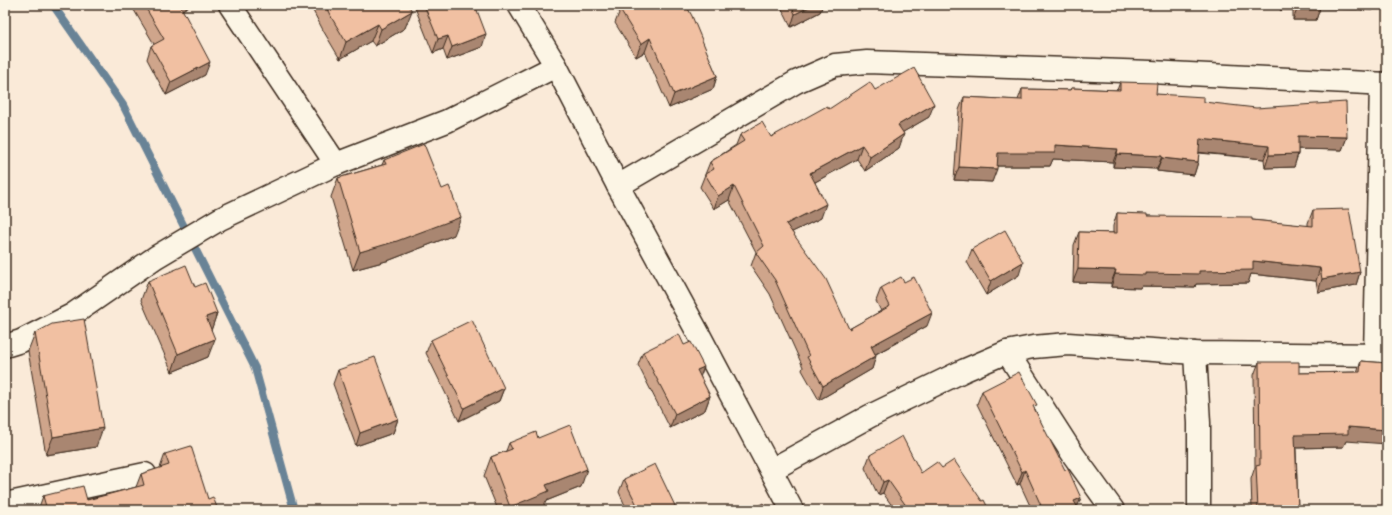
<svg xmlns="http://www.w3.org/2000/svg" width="1392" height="515" font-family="'Gochi Hand',sans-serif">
<rect width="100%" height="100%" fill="#faead8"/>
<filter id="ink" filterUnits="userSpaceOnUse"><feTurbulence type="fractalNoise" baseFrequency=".025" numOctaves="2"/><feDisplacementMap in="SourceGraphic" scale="8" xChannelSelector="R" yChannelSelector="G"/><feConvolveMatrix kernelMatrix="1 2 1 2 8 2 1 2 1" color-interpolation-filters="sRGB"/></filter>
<g filter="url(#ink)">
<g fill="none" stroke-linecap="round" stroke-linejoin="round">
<!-- stream -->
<path stroke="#698396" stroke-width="8" d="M53 5 123 105 255 368 294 510"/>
<!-- minor casing -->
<g stroke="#3b2a1e" stroke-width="25">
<g id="minor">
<path d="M230 5 336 164"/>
<path d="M519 5 556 66 618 186 697 331 792 510"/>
<path d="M618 186 796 82 835 65 867 62 1151 72 1387 84"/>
<path d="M5 346 21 341 72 315 156 257 220 219 336 164 447 121 556 66"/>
<path d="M1007 352 1074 456 1113 510"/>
<path d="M1195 353 1199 423V510"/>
<path d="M1375 355 1381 84"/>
<path d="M771 470 870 416 965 370 1007 352 1033 347 1068 344 1195 353 1387 355"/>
<path d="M5 504 145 474"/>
</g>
</g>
<!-- minor -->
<use href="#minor" stroke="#fcf5e5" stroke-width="22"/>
</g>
<!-- wall -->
<g fill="#cfa58b" stroke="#3b2a1e">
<path d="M131 5H191L182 10 205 75 166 95 147 59 151 46 154 44Z"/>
<path d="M310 5H408L405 28 375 46 371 41 340 59 324 32Z"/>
<path d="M414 5H475L482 47 447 60 443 49 433 53Z"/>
<path d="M613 5H686L717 76 713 89 669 108 645 52 636 57 615 23 619 13Z"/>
<path d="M780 5H823L820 12 791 27Z"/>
<path d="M1280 5H1387V7H1374L1373 10 1320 8 1316 20H1293V10H1280Z"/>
<path d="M1120 82 1156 94 1204 102 1347 137 1342 150 1298 149V154L1294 167 1265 168 1264 159 1199 153 1198 162 1194 175 1157 171V169L1113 167V162L1053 159 1050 166H997L992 182 954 180 959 110 964 97 1018 100 1022 89 1070 90 1071 88 1117 90Z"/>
<path d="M875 90 929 117 903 132 899 148 865 171 857 159 815 182 821 218 792 232 849 329 881 311 876 301 881 288 927 326 876 354 872 369 819 400 802 370 803 367 770 294 751 266 756 252 729 200 714 209 700 187 710 162 736 145 740 135 771 137 829 109Z"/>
<path d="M384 160 454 235 390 260 353 270 331 197 338 178 382 165Z"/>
<path d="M1313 210 1360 272 1356 285 1318 292 1316 281 1251 274 1248 283 1196 284 1195 287 1141 286 1140 288 1111 287V283L1073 282 1074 245 1079 232 1113 233V226L1117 213 1147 216 1252 220 1308 226V223Z"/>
<path d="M972 249 1019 275 986 295 967 262Z"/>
<path d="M148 281 195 287 217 313 211 330 208 357 172 372 141 300Z"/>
<path d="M35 333 96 447 46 455 28 351Z"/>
<path d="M431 340 504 388 499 401 459 421 426 353Z"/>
<path d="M643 352 700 376 710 396 705 410 670 428 638 365Z"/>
<path d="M1361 361 1387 363 1346 441 1343 447 1296 448 1298 510H1252L1251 479 1255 467 1254 375 1259 362 1299 373 1357 372Z"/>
<path d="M338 370 398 419 393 433 356 446 333 384Z"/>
<path d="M982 391 1035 409 1079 510H1032L1020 484 1017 485 977 404Z"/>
<path d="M538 438 581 487 546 501 542 510H498L484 476 491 457 506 451 509 443Z"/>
<path d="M165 454 218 510H38L43 496 87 500 136 487 141 474 160 468Z"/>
<path d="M870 455 921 473 942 468 989 510H895L883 493 878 495 865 468Z"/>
<path d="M624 479 677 510H627L619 492Z"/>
</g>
<!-- shaded-wall -->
<g fill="#a98671" stroke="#3b2a1e">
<path d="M177 5H191L173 15Z"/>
<path d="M813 5H823L820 12 791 27 795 14Z"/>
<path d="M1282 5H1295L1293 10H1280Z"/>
<path d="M1317 5H1387V7H1374L1373 10 1320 8 1316 20H1293L1298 7Z"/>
<path d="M412 11 405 28 375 46 381 29Z"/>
<path d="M378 24 371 41 340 59 346 42Z"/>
<path d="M486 34 482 47 447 60 452 47Z"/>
<path d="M448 36 443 49 433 53 438 39Z"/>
<path d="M650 38 645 52 636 57 641 44Z"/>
<path d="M210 62 205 75 166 95 171 82Z"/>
<path d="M717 76 713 89 669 108 674 94Z"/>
<path d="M934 104 929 117 893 138 898 125Z"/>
<path d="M904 134 899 148 865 171 870 157Z"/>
<path d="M1298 136 1347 137 1342 150 1293 149Z"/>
<path d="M1200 139 1269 146 1264 159 1196 152Z"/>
<path d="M862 145 857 159 806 187 810 173Z"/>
<path d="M1055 145 1118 149 1113 162 1053 159 1050 166H993L998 153Z"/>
<path d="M1117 154 1162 156 1157 169 1113 167Z"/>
<path d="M1298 154 1294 167 1265 168 1269 155Z"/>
<path d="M1162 158 1198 162 1194 175 1157 171Z"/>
<path d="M959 167 997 169 992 182 954 180Z"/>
<path d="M734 186 729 200 714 209 718 196Z"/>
<path d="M826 204 821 218 782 237 786 224Z"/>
<path d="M461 217 454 235 390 260 353 270 360 252Z"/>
<path d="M1253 261 1320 268 1316 281 1251 274 1248 283 1196 284 1195 287 1141 286 1140 288 1111 287 1115 274 1199 271Z"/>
<path d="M1023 262 1019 275 986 295 991 281Z"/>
<path d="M1078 269 1116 270 1111 283 1073 282Z"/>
<path d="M1360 272 1356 285 1318 292 1322 279Z"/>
<path d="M217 313 211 331 206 317Z"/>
<path d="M932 313 927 326 866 359 871 346Z"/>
<path d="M215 339 208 357 172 372 178 354Z"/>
<path d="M876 356 872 369 819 400 823 386Z"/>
<path d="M704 367 699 380 697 370Z"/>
<path d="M504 388 499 401 459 421 464 408Z"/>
<path d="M710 396 705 410 670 428 675 414Z"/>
<path d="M398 419 393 433 356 446 360 433Z"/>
<path d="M1348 427 1387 430V444L1346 441 1343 447 1291 448 1295 435Z"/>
<path d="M103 428 96 447 46 455 53 437Z"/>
<path d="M587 469 581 487 546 501 542 510H509L510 507 546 485Z"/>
<path d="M1025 470 1020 484 1017 485 1022 472Z"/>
<path d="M888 480 883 493 878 495 883 482Z"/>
<path d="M1081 498 1076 510 1074 501Z"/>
</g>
<!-- building -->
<g fill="#f1c0a2" stroke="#3b2a1e">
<path d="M144 5H180L210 62 171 82 151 46 164 39Z"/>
<path d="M325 5H408L412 11 381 29 378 24 346 42 330 15Z"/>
<path d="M424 5H475L486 34 452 47 448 36 438 39Z"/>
<path d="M627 5H686L692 16 717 76 674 94 650 38 641 44 620 10Z"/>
<path d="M791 5H813L795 14Z"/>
<rect x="1298" y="5" width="22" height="2"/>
<path d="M914 68 934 104 898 125 904 134 870 157 862 145 810 173 826 204 786 224 826 279 849 329 890 306 881 288 901 277 904 282 914 277 932 313 871 346 876 356 823 386 807 357 809 356 775 280 756 253 764 246 734 186 718 196 705 174 714 169 710 162 744 141 740 135 762 122 771 137 827 106 829 109 870 82 875 90Z"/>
<path d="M1120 82 1157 83 1156 94 1204 97V102L1256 108 1346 102 1347 137 1298 136V154L1269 155V146L1200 139 1198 162 1162 158V156L1117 154 1118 149 1055 145V153H998L997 169 959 167 964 97 1022 100V89L1071 90V88L1120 90Z"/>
<path d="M424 144 442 189 449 186 461 217 397 241 360 252 338 178 386 164 384 160Z"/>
<path d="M1349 209 1360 272 1322 279 1320 268 1253 261V270L1199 271V274L1145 273V275L1115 274 1116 270 1078 269 1079 232 1117 233V213L1147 214V216L1252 217V220L1313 226V210Z"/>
<path d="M1005 230 1023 262 991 281 972 249Z"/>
<path d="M186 265 195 287 205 283 217 313 206 317 215 339 178 354 148 281Z"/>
<path d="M84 319 103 428 53 437 35 333 52 324Z"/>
<path d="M472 320 504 388 464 408 431 340Z"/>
<path d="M679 334 684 345 691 342 704 367 697 370 710 396 675 414 643 352Z"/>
<path d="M375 357 398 419 360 433 338 370Z"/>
<path d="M1361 361 1387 363V430L1348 427V434L1295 435 1298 510H1258L1256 466 1260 465 1259 362H1299V373L1360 372Z"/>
<path d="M1019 372 1037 405 1033 406 1065 470 1068 469 1081 498 1074 501 1079 510H1043L1025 470 1022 472 982 391Z"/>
<path d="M570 425 587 469 546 485 549 491 510 507 491 457 512 449 509 443 536 432 538 438Z"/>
<path d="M902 436 921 473 937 462 942 468 954 460 982 501 984 500 989 510H909L888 480 883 482 870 455Z"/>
<path d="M191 446 208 499 213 497 218 510H47L43 496 83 486 87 500 144 485 141 474 169 465 165 454Z"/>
<path d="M655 464 677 510H633L638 507 624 479Z"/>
<path d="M763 503 768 510H751Z"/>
<path d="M737 508 739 510H733Z"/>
</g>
</g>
<!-- margin -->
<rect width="1392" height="515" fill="none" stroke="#fcf5e5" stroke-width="20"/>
<rect x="10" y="10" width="1372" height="495" fill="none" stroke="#3b2a1e" stroke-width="1.5" filter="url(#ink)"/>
</svg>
